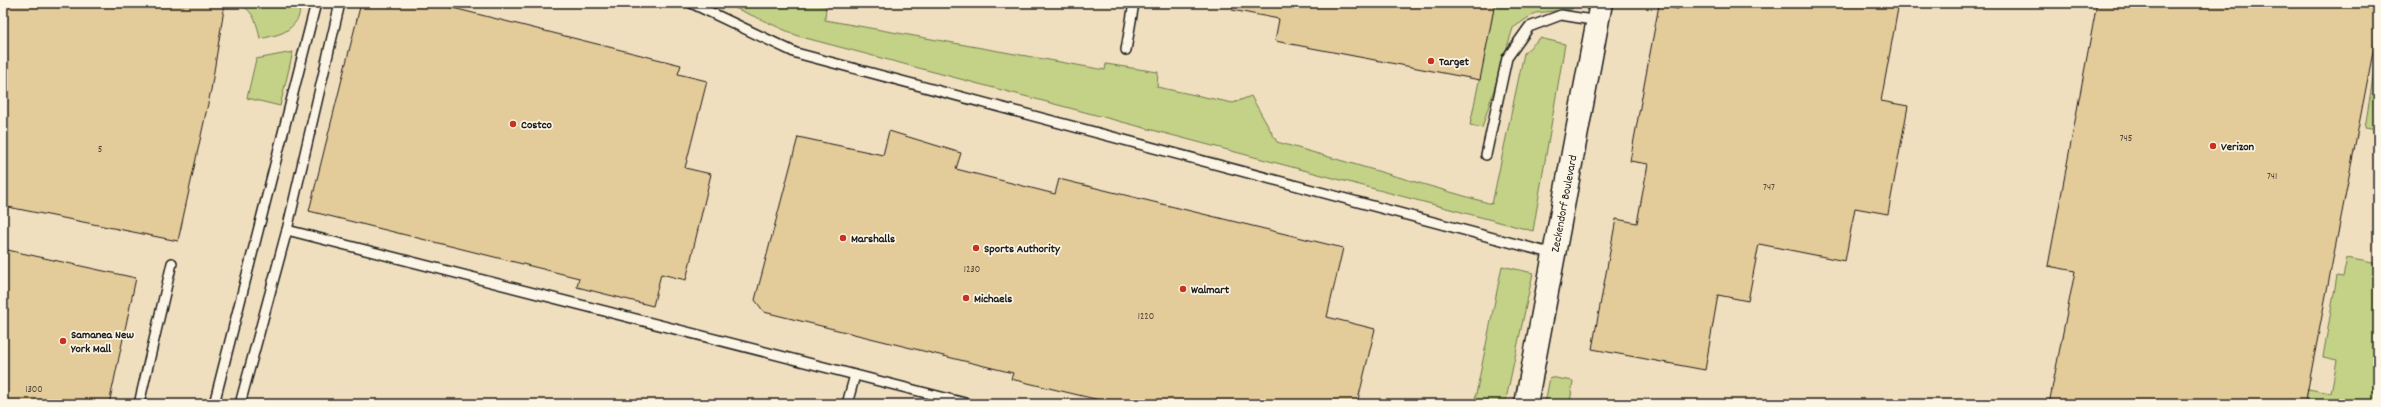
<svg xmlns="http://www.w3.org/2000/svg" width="2381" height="407" font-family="Dekko,sans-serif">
<rect width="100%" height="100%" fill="#f5e8ce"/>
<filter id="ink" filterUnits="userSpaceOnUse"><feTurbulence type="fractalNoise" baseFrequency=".025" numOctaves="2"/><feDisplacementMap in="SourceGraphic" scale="8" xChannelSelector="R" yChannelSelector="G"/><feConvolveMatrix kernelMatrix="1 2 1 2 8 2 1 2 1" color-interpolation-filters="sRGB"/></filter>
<g filter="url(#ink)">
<!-- built -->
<rect fill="#f0dfbe" x="3" y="3" width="2375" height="401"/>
<!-- green -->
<g fill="#c3d286" stroke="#707751">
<path d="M238 3H295C307 13 292 29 282 33 275 36 267 37 260 39 257 23 254 11 238 3Z"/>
<path d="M724 3H811L826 6 825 20 1105 70 1106 64 1158 72 1157 87 1233 103 1251 96 1277 142 1492 204 1524 53 1540 38 1565 44 1533 231 798 36Z"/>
<path d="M1495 3H1573L1572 9 1535 13 1513 28 1482 128 1470 125Z"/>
<path d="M2378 46V130L2365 128Z"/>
<path d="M293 52 280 106 247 98 256 59Z"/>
<path d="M2347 258 2378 264V404H2305L2308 389 2331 393 2337 360 2323 357 2337 276 2343 277Z"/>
<path d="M1502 266 1533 273 1505 404H1474Z"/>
<path d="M1550 377 1573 381 1570 404H1545Z"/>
</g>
<!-- building -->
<g fill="#e4cb9a" stroke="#1c1c1c">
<path d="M3 3H225L211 90 178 241 3 206Z"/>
<path d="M361 3H433L681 65 678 74 707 81 685 168 711 174 686 280 661 274 653 306 577 287 579 278 309 211Z"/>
<path d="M1232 3H1495L1480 80 1275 41 1279 19 1232 10Z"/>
<path d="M1679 3H1899L1881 101 1908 106 1888 214 1855 208 1845 261 1759 244 1748 301 1718 295 1705 370 1592 349 1616 219 1637 223 1648 164 1630 161 1659 5 1678 9Z"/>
<path d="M2097 3H2378V26L2305 404H2049L2075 271 2048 266Z"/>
<path d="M889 131 961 153 956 169 1055 194 1059 179 1343 248 1327 317 1375 329 1357 404H1116L1011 379 1013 373 764 312 755 300 798 137 883 155Z"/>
<path d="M3 249 136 278 109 404H3Z"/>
</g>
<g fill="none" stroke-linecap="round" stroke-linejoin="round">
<!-- lane casing -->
<g stroke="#1c1c1c" stroke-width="12">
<g id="lane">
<path d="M691 3 796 53 1554 254"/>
<path d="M1126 50 1134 3"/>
<path d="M1486 155 1507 58 1529 27 1561 15 1598 21"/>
<path d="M287 230 969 404"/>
<path d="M139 404 172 263"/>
<path d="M214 404 316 3"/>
<path d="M240 404 287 230 340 3"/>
<path d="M847 404 855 375"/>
</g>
</g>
<!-- secondary casing -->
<g stroke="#1c1c1c" stroke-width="25">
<g id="secondary">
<path id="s1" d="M1526 404 1601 3"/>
</g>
</g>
<!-- lane -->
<use href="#lane" stroke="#fcf5e5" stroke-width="9"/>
<!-- secondary -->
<use href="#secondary" stroke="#fcf5e5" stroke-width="22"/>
</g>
</g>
<!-- markers -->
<g fill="#c8321e" stroke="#fcf5e5" stroke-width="1.5">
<circle cx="1431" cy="61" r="4"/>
<circle cx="513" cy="124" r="4"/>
<circle cx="2213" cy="146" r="4"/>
<circle cx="843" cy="238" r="4"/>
<circle cx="976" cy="248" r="4"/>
<circle cx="1183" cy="289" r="4"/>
<circle cx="966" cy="298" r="4"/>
<circle cx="63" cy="341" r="4"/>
</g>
<g text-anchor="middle" stroke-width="3.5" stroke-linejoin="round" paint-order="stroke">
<!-- number labels -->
<g font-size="10" fill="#4e483c">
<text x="2126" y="141">745</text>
<text x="100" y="152">5</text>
<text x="2272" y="179">741</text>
<text x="1769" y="190">747</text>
<text x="972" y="272">1230</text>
<text x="1146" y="319">1220</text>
<text x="34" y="392">1300</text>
</g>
<!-- poi labels -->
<g font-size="12" font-weight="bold" fill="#1c1c1c" stroke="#fcf5e5" text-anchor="start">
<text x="1439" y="65">Target</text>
<text x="521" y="128">Costco</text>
<text x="2221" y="150">Verizon</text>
<text x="851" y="242">Marshalls</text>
<text x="984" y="252">Sports Authority</text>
<text x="1191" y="293">Walmart</text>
<text x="974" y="302">Michaels</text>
<text x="71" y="338">Samanea New<tspan x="71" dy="14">York Mall</tspan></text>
</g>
<!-- street labels -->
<g font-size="12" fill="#1c1c1c" stroke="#fcf5e5">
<text dy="4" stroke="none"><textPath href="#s1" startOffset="204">Zeckendorf Boulevard</textPath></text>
</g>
</g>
<!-- margin -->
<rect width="2381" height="407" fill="none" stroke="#fcf5e5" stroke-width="16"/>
<rect x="8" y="8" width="2365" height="391" fill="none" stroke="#1c1c1c" stroke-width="1.5" filter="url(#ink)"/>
</svg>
